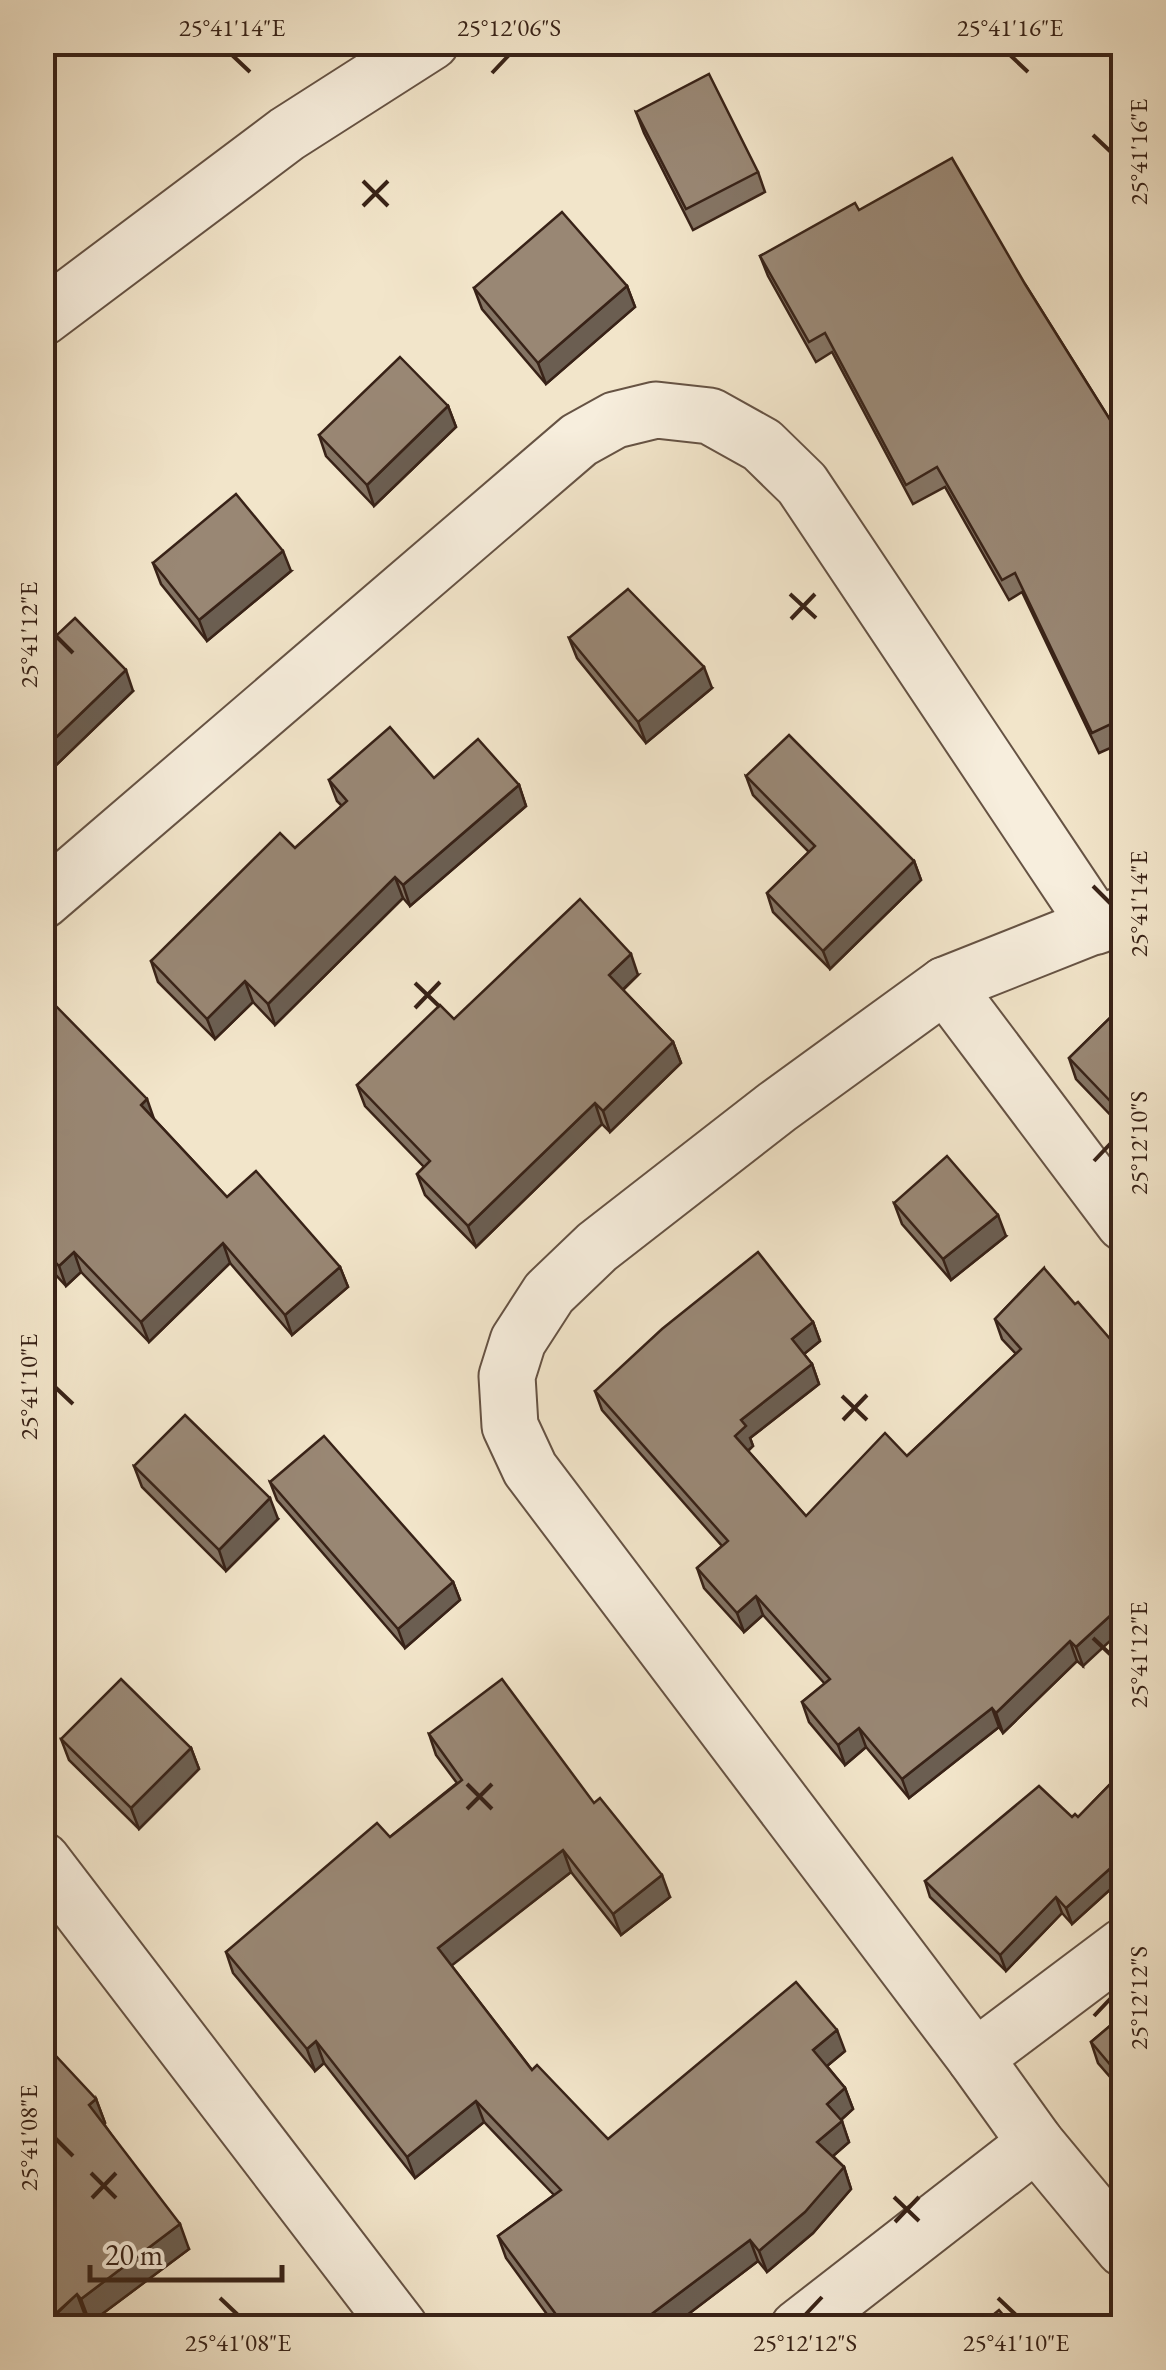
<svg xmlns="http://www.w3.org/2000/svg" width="1166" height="2370" font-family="'EB Garamond',serif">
<rect width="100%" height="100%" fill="#f2e5ca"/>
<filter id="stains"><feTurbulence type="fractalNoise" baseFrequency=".002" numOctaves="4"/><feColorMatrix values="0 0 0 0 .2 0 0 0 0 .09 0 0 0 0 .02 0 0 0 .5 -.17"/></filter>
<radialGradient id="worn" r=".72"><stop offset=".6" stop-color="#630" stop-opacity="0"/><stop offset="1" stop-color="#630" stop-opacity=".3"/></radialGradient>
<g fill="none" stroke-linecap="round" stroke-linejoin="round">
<!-- minor casing -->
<g stroke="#665344" stroke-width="59">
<g id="minor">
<path d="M42 318 287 134 431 42"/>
<path d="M42 901 579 440 615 420 656 410 710 416 762 445 802 484 1097 926"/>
<path d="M1124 914 945 985 777 1107 597 1247 549 1293 518 1341 507 1376 510 1426 530 1469 975 2058 1036 2143 1124 2249"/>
<path d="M945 985 1124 1223"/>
<path d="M42 1860 400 2328"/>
<path d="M975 2058 1124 1946"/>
<path d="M798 2328 1036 2143"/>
</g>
</g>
<!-- minor -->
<use href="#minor" stroke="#f7eedd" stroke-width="55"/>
</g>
<!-- wall -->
<g fill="#847464" stroke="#382217" stroke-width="2.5">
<path d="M636 112 758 172 765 192 693 230 644 133Z"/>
<path d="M859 210 1025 284 1112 423 1124 415V742L1099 753 1022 592 1009 600 945 487 913 504 832 352 816 362 768 276 760 256Z"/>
<path d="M627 286 635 307 546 384 482 309 474 288Z"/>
<path d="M448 406 456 427 374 506 326 456 319 435Z"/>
<path d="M153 563 291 571 207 641 161 584Z"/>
<path d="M569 638 712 688 646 743 577 658Z"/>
<path d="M42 649 133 691 50 771 42 763Z"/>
<path d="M746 776 914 861 921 880 830 969 773 912 767 893 809 852 753 795Z"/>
<path d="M434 778 519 785 526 806 410 906 403 898 275 1025 253 1002 215 1039 158 982 151 961 295 848 342 806 337 801 329 780Z"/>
<path d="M638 975 623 990 673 1042 681 1063 610 1132 602 1124 476 1247 425 1195 417 1174 424 1167 365 1106 357 1085 454 1019Z"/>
<path d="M1124 990 1121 1126 1076 1079 1069 1058 1117 1011 1113 1000Z"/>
<path d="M42 1010 154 1119 227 1197 340 1267 348 1287 292 1335 230 1263 149 1342 81 1272 66 1286 42 1260Z"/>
<path d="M894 1203 1006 1236 951 1280 902 1224Z"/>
<path d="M1044 1268 1083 1666 1077 1661 1003 1733 999 1727 909 1798 866 1747 845 1765 809 1722 802 1702 825 1684 763 1615 744 1632 704 1588 697 1568 722 1546 602 1410 595 1391 813 1322 820 1341 804 1354 812 1364 819 1384 750 1438 753 1446 748 1451 806 1516 907 1456 1016 1354 1002 1339 995 1319Z"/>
<path d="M134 1466 278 1519 226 1571 142 1487Z"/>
<path d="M270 1482 453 1582 460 1600 405 1648 277 1500Z"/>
<path d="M429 1734 594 1803 670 1897 621 1935 571 1872 451 1965 532 2070 608 2139 845 2051 827 2066 845 2088 853 2109 841 2120 849 2142 833 2156 844 2167 851 2189 813 2233 767 2272 758 2261 670 2328H557L506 2258 498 2236 554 2195 484 2122 415 2178 324 2063 315 2071 233 1973 226 1952 390 1837 457 1783 436 1755Z"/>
<path d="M61 1739 191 1748 199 1769 139 1829 69 1760Z"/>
<path d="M1124 1770V1877L1072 1924 1062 1913 1006 1971 930 1897 925 1881 1072 1817H1078Z"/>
<path d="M1124 2014V2093L1098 2063 1091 2042Z"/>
<path d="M96 2099 105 2123 104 2124 189 2249 90 2323 86 2318 42 2328Z"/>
</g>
<!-- shaded-wall -->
<g fill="#6b5e51" stroke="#382217" stroke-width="2.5">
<path d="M627 286 635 307 546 384 538 363Z"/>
<path d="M448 406 456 427 374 506 367 485Z"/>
<path d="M283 551 291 571 207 641 199 620Z"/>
<path d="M704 667 712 688 646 743 638 722Z"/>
<path d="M126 670 133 691 50 771 43 750Z"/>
<path d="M519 785 526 806 410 906 403 885Z"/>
<path d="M914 861 921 880 830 969 823 951Z"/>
<path d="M395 877 403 898 275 1025 268 1004Z"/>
<path d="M631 954 638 975 616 996 609 975Z"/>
<path d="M245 981 253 1002 215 1039 207 1019Z"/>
<path d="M673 1042 681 1063 610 1132 603 1111Z"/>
<path d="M1124 1096V1124L1121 1126 1114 1105Z"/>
<path d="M147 1099 154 1119 141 1105Z"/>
<path d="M595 1103 602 1124 476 1247 468 1226Z"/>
<path d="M998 1215 1006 1236 951 1280 943 1259Z"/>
<path d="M223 1243 230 1263 149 1342 141 1322Z"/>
<path d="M74 1252 81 1272 66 1286 59 1266Z"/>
<path d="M340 1267 348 1287 292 1335 285 1315Z"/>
<path d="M813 1322 820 1341 799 1358 792 1339Z"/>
<path d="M812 1364 819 1384 750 1438 753 1446 742 1456 735 1436 741 1420Z"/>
<path d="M270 1498 278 1519 226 1571 219 1550Z"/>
<path d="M453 1582 460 1600 405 1648 398 1629Z"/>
<path d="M756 1596 763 1615 744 1632 737 1613Z"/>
<path d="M1124 1603V1628L1083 1666 1076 1647Z"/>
<path d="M1070 1641 1077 1661 1003 1733 996 1713Z"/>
<path d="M992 1708 999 1727 909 1798 902 1779Z"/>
<path d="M859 1728 866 1747 845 1765 838 1745Z"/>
<path d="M191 1748 199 1769 139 1829 131 1808Z"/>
<path d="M563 1850 571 1872 446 1970 438 1948Z"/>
<path d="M1124 1856V1877L1072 1924 1066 1908Z"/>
<path d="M662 1875 670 1897 621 1935 613 1914Z"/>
<path d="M1056 1897 1062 1913 1006 1971 1000 1955Z"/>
<path d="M837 2030 845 2051 821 2071 813 2050Z"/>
<path d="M316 2041 324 2063 315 2071 307 2049Z"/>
<path d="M845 2088 853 2109 835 2125 827 2104Z"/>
<path d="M96 2099 105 2123 98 2130 89 2105Z"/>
<path d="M476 2101 484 2122 415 2178 407 2157Z"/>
<path d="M842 2121 849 2142 825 2163 817 2142Z"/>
<path d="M844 2167 851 2189 813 2233 767 2272 759 2251Z"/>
<path d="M180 2224 189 2249 90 2323 81 2299Z"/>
<path d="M750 2240 758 2261 670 2328H633Z"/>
<path d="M77 2294 86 2318 76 2328H42Z"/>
</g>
<!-- building -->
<g fill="#998774" stroke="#382217" stroke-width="2.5">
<path d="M1124 42V60L1115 43Z"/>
<path d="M709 74 758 172 686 209 636 112Z"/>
<path d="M952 158 1025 284 1112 423 1124 415V718L1092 733 1015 573 1002 580 937 467 906 485 825 333 809 342 760 256 855 203 859 210Z"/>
<path d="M562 212 627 286 538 363 474 288Z"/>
<path d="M400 357 448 406 367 485 319 435Z"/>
<path d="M236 494 283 551 199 620 153 563Z"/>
<path d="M628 589 704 667 638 722 569 638Z"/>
<path d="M75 618 126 670 43 750 42 649Z"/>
<path d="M390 727 434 778 478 739 519 785 403 885 395 877 268 1004 245 981 207 1019 151 961 280 833 295 848 347 801 329 780Z"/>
<path d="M789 735 914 861 823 951 767 893 815 846 746 776Z"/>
<path d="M580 899 631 954 609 975 673 1042 603 1111 595 1103 468 1226 417 1174 430 1161 357 1085 440 1005 454 1019Z"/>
<path d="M1124 990V1096L1114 1105 1069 1058 1120 1008 1113 1000Z"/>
<path d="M51 1001 147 1099 141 1105 227 1197 256 1171 340 1267 285 1315 223 1243 141 1322 74 1252 59 1266 42 1248V1010Z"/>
<path d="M947 1156 998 1215 943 1259 894 1203Z"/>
<path d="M758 1252 813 1322 792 1339 812 1364 741 1420 746 1426 735 1436 806 1516 885 1433 907 1456 1021 1349 995 1319 1044 1268 1075 1304 1078 1302 1124 1355V1603L1076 1647 1070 1641 996 1713 992 1708 902 1779 859 1728 838 1745 802 1702 830 1679 756 1596 737 1613 697 1568 728 1541 595 1391 662 1329Z"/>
<path d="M185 1415 270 1498 219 1550 134 1466Z"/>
<path d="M324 1436 453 1582 398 1629 270 1482Z"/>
<path d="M121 1679 191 1748 131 1808 61 1739Z"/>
<path d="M502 1679 594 1803 600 1798 662 1875 613 1914 563 1850 438 1948 532 2070 537 2065 608 2139 796 1982 837 2030 813 2050 845 2088 827 2104 842 2121 817 2142 844 2167 805 2212 759 2251 750 2240 633 2328H566L498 2236 561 2190 476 2101 407 2157 316 2041 307 2049 226 1952 377 1823 390 1837 462 1780 429 1734Z"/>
<path d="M1124 1770V1856L1066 1908 1056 1897 1000 1955 925 1881 1039 1786 1072 1817 1075 1814 1078 1817Z"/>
<path d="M1124 2014V2081L1091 2042Z"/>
<path d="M42 2041 96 2099 89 2105 180 2224 81 2299 77 2294 42 2326Z"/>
<path d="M999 2310 1014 2328H977Z"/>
</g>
<!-- ticks -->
<path fill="none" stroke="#382217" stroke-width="4" d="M232 55 250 72M1010 55 1028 72M492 73 509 55M1093 135 1111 152M363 181 388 206M363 206 388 181M790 594 816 618M791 619 815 594M55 635 73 653M1093 886 1111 904M415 983 440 1007M415 1008 440 982M1094 1161 1111 1143M55 1387 73 1404M842 1396 867 1420M843 1420 867 1395M1093 1638 1111 1655M467 1784 492 1809M467 1809 492 1784M1094 2016 1111 1998M55 2138 73 2156M91 2173 116 2198M894 2197 919 2221M92 2198 116 2173M895 2222 919 2197M220 2298 238 2315M998 2298 1016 2315M805 2315 822 2297"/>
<!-- margin -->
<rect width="1166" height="2370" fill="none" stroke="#f2e5ca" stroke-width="110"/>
<!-- scale -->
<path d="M90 2265v15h192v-15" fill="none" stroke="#382217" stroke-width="5"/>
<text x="105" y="2265" font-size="30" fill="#382217" stroke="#f7eedd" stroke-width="8" paint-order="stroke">20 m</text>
<rect x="55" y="55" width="1056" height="2260" fill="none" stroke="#382217" stroke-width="4"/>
<g font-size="25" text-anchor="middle" fill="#382217">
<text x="232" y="36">25°41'14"E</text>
<text x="509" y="36">25°12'06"S</text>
<text x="1010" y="36">25°41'16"E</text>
<text transform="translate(1138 152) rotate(-90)" y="9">25°41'16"E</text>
<text transform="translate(28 635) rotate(-90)" y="9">25°41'12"E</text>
<text transform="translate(1138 904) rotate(-90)" y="9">25°41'14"E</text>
<text transform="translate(1138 1143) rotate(-90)" y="9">25°12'10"S</text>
<text transform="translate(28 1387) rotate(-90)" y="9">25°41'10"E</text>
<text transform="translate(1138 1655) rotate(-90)" y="9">25°41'12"E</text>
<text transform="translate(1138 1998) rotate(-90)" y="9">25°12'12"S</text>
<text transform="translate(28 2138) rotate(-90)" y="9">25°41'08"E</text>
<text x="238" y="2351">25°41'08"E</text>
<text x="805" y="2351">25°12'12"S</text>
<text x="1016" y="2351">25°41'10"E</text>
</g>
<rect width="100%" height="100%" filter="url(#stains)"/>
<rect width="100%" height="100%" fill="url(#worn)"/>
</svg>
